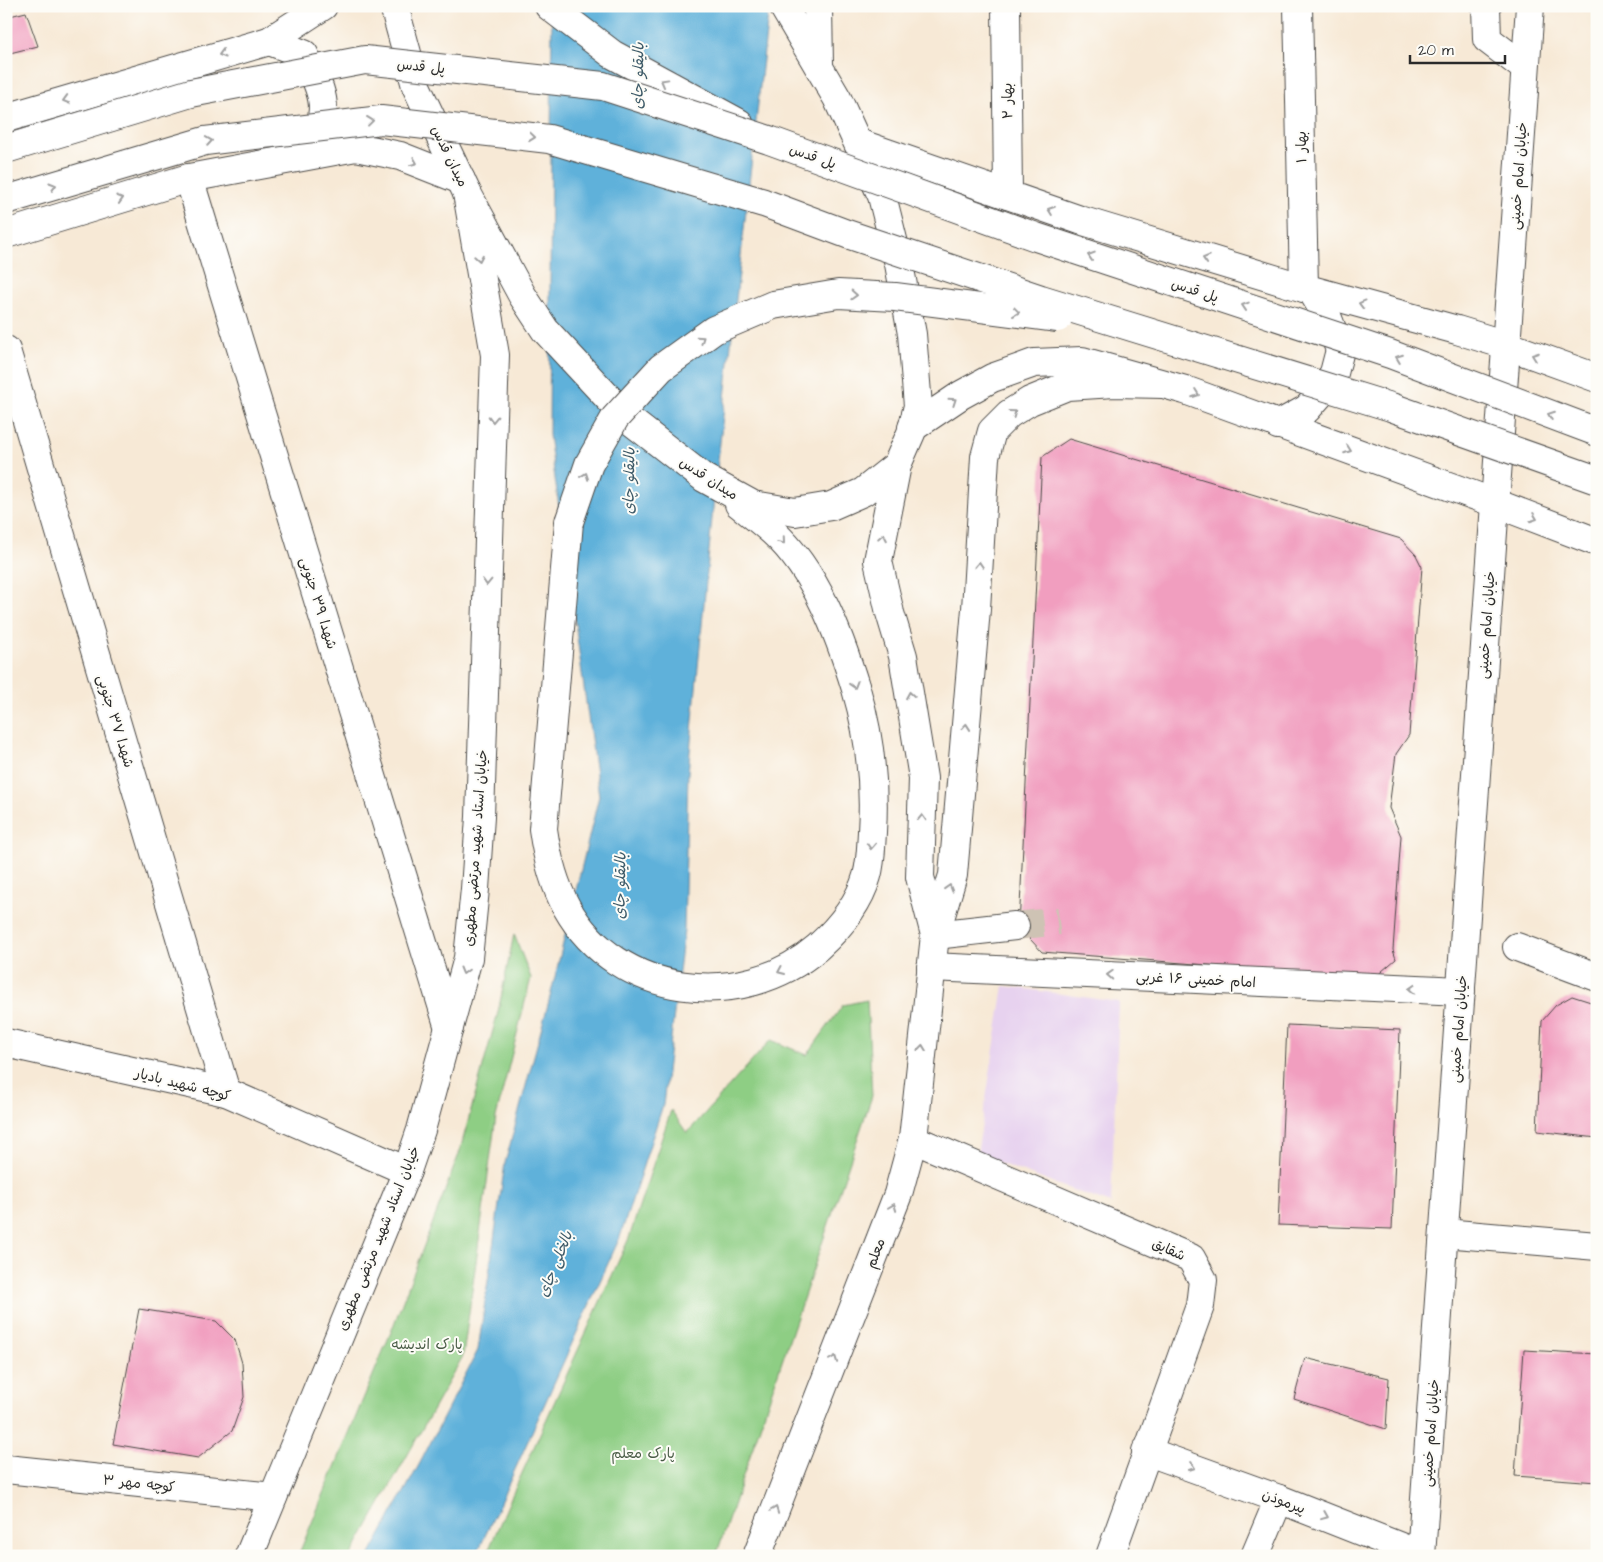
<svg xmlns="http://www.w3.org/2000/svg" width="1603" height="1562" font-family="'Architects Daughter','Playpen Sans Arabic',sans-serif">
<rect width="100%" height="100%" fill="#fdfcf7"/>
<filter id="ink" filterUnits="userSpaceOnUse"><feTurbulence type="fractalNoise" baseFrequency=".02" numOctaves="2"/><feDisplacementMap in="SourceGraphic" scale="10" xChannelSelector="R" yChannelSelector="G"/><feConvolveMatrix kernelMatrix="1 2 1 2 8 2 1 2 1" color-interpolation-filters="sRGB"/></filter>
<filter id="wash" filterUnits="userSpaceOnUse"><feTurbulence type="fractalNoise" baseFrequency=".0096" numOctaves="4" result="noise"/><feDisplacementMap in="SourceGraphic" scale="20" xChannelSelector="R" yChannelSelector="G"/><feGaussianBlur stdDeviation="1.12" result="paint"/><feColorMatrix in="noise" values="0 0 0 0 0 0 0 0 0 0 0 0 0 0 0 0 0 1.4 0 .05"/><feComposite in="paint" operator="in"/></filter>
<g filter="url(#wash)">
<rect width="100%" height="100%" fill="#f7e9d6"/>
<!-- built -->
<path fill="#e7d2ef" d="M1004 986 1119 1002 1111 1204 977 1155Z"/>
<!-- green -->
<g fill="#8ece84" stroke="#5c7c58">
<path d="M514 934 531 978 496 1117 463 1356 351 1556H298L391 1332 459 1154 498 1012Z"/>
<path d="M867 1000 872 1096 716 1556H486L513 1493 629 1238 671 1110 687 1133 771 1040 807 1055 843 1005Z"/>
</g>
<!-- water -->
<path fill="#5fb1da" stroke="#456e82" d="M552 6H769L715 487 688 773 684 930 663 1105 620 1237 476 1556H369L420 1463 478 1350 505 1163 550 997 599 796 549 435Z"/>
<g id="blocks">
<!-- building -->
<g fill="#f19ebf">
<path d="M26 12 38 46 6 54V17Z"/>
<path d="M1069 439 1401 539 1416 555 1422 567 1409 735 1396 754 1389 808 1401 836 1393 950 1396 959 1374 978 1042 952 1019 927 1042 457Z"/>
<path d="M1572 996 1597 1004V1138L1537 1131 1542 1021 1556 1005Z"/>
<path d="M1287 1025 1400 1030 1392 1229 1278 1225Z"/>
<path d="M139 1309 216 1321 235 1340 242 1363 244 1397 232 1431 198 1458 113 1444Z"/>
<path d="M1524 1350 1597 1354V1482L1515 1476Z"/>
<path d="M1305 1358 1389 1378 1386 1429 1294 1399Z"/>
</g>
</g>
</g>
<g filter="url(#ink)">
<use href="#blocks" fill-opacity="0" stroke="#4a4845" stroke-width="1"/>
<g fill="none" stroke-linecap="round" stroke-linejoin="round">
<!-- minor-tunnel -->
<path stroke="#cec3b4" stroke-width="28" stroke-dasharray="28 14" stroke-linecap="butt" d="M1015 926 1059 921"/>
<!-- minor casing -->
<g stroke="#4a4845" stroke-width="30">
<g id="minor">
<path d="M1006 6 1008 195"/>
<path d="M1298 6 1304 288"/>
<path d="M1486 6 1487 39 1525 68"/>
<path d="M189 178 449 1028"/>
<path d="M6 350 226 1092"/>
<path d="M935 935 1015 926"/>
<path d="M1517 947 1597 977"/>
<path d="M931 967 1461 991"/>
<path d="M6 1043 226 1092 407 1171"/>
<path d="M913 1139 1191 1258 1203 1280 1200 1306 1110 1556"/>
<path d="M1444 1233 1597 1246"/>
<path d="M1146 1451 1279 1499 1421 1555"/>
<path d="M6 1469 273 1497"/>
<path d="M1255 1556 1279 1499"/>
</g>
</g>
<!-- major casing -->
<g stroke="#4a4845" stroke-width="30">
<g id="major">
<path d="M394 6 416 86 467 193 522 295 545 330 627 418 704 478 753 505 795 512 831 506 863 492 897 465 911 433 918 406 912 334 899 264 882 196 837 98 783 6"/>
<path d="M549 6 612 54 739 123"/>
<path d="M818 6 819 65"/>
<path d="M269 41 304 54C321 90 335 111 307 147"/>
<path d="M6 118 269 41 323 6"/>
<path d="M858 143 1080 220 1304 288 1457 330 1506 345 1597 378"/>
<path d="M6 234 189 178 356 147 400 156 461 180"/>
<path d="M1278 425 1307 409 1322 392 1334 373 1340 350 1327 316 1312 291"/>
<path d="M912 428 961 395 992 378 1034 363 1082 361 1185 390 1495 503 1597 542"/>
<path d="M897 465 878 561 890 613 903 656 923 778 920 877 935 935"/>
<path d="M569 522 543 829C547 857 553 883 567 908 617 997 742 1013 818 947 839 928 859 904 867 876 871 862 871 847 872 832 875 783 870 736 856 689 839 634 816 571 773 532 762 522 750 513 739 504"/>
<path d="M249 1556 407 1171 421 1130 468 958 475 889 480 817 495 355 467 193"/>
<path d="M757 1556 898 1194 913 1139 935 935 953 875 976 609 985 457 992 431 1009 414 1030 401 1067 386 1114 383 1164 384"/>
<path d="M1421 1556 1530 6"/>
</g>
</g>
<!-- minor -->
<use href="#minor" stroke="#fff" stroke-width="28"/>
<!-- major -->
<use href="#major" stroke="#fff" stroke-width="28"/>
<!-- major-bridge casing -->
<g stroke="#4a4845" stroke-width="30" stroke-linecap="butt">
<g id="major-bridge">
<path d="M6 149 191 93 365 60 603 86 769 140 1036 237 1390 354 1597 432"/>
<path d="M6 200 205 141 381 120 549 139 764 203 847 234 1041 299 1391 407 1597 480"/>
<path d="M569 522 589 464 615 418 661 368 714 330 773 305 838 294 895 297 1058 318"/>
</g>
</g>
<!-- major-bridge -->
<use href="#major-bridge" stroke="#fff" stroke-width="28"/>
</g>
<!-- one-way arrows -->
<defs><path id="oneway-chevron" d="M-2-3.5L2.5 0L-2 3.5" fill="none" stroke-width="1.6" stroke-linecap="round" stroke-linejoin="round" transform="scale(1.25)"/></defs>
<g stroke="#a0a0a0">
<use href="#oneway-chevron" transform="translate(222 54) rotate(164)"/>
<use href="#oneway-chevron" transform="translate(664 82) rotate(-151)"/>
<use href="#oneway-chevron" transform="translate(66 100) rotate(164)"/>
<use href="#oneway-chevron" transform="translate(370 121) rotate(-7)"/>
<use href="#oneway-chevron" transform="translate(532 137) rotate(6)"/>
<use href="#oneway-chevron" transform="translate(209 141) rotate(-9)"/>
<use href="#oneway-chevron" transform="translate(414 162) rotate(22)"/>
<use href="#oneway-chevron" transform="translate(53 186) rotate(-17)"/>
<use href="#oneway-chevron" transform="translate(120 199) rotate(-17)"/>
<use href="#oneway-chevron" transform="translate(1051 210) rotate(-160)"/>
<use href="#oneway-chevron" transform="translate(1091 256) rotate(-162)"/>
<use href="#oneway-chevron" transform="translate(479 258) rotate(80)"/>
<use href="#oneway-chevron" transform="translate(1206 259) rotate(-163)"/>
<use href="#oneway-chevron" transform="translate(854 295) rotate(3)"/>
<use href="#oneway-chevron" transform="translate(1362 304) rotate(-165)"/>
<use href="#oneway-chevron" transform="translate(1245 306) rotate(-162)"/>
<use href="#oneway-chevron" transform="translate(1016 312) rotate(7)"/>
<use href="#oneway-chevron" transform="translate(701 339) rotate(-35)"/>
<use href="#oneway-chevron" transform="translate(1535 356) rotate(-160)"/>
<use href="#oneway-chevron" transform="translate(1399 358) rotate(-159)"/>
<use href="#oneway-chevron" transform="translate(1196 394) rotate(20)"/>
<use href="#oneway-chevron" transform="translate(953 401) rotate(-34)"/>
<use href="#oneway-chevron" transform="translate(1013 413) rotate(-36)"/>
<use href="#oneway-chevron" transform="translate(1551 415) rotate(-159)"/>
<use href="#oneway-chevron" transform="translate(493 419) rotate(92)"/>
<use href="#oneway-chevron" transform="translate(1348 450) rotate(20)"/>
<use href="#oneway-chevron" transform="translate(585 476) rotate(-70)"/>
<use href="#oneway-chevron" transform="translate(1534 518) rotate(21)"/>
<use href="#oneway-chevron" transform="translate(883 537) rotate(-79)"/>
<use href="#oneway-chevron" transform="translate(782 541) rotate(50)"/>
<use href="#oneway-chevron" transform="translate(979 565) rotate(-87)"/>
<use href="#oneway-chevron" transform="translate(487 582) rotate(92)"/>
<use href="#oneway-chevron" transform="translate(854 685) rotate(73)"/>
<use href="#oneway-chevron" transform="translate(910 695) rotate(-99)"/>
<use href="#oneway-chevron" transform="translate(966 727) rotate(-85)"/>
<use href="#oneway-chevron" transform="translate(922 818) rotate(-88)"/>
<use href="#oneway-chevron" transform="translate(871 846) rotate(93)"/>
<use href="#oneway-chevron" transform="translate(949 888) rotate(-73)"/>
<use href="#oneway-chevron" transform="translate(464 971) rotate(105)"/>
<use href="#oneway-chevron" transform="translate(781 971) rotate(156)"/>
<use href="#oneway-chevron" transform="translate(1110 975) rotate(-177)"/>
<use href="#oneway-chevron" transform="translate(1412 989) rotate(-177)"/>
<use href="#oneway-chevron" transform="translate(922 1048) rotate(-84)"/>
<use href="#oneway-chevron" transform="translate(893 1207) rotate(-69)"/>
<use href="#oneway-chevron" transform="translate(834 1359) rotate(-69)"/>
<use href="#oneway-chevron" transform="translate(1192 1467) rotate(20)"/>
<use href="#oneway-chevron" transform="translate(775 1510) rotate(-69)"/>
<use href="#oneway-chevron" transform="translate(1325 1516) rotate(22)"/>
</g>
</g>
<g text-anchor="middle" stroke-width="4" stroke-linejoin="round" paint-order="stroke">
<!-- street labels -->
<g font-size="14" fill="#2b2b2b" stroke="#fdfcf7">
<text transform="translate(421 66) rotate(6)" y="5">پل قدس</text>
<text transform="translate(1007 101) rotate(-91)" y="5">بهار ۲</text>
<text transform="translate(1301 147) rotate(-91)" y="5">بهار ۱</text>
<text transform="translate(450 156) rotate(64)" y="5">میدان قدس</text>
<text transform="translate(813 156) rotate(20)" y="5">پل قدس</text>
<text transform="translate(1518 176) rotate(-86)" y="5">خیابان امام خمینی</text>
<text transform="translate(1195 290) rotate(18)" y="5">پل قدس</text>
<text transform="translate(709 478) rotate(33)" y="5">میدان قدس</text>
<text transform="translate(319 603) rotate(73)" y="5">شهدا ۳۹ جنوبی</text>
<text transform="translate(1486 625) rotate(-86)" y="5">خیابان امام خمینی</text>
<text transform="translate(116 721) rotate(73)" y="5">شهدا ۳۷ جنوبی</text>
<text transform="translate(475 848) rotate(-86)" y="5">خیابان استاد شهید مرتضی مطهری</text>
<text transform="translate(1196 979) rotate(3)" y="5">امام خمینی ۱۶ غربی</text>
<text transform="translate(1458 1029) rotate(-86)" y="5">خیابان امام خمینی</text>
<text transform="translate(183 1084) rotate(14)" y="5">کوچه شهید بادیار</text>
<text transform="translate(378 1238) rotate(-68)" y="5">خیابان استاد شهید مرتضی مطهری</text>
<text transform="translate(1169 1249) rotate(24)" y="5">شقایق</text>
<text transform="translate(875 1253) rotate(-69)" y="5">معلم</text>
<text transform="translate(1430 1433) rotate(-86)" y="5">خیابان امام خمینی</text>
<text transform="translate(139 1483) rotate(6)" y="5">کوچه مهر ۳</text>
<text transform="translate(1284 1501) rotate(21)" y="5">پیرموذن</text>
</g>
<!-- park labels -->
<g font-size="14" fill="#495c46" stroke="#fdfcf7">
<text x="427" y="1349">پارک اندیشه</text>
<text x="643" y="1458">پارک معلم</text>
</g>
<!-- water labels -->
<g font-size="15" font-style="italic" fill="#3d5a68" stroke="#fdfcf7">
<text transform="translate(638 76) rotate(-89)" y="5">بالیقلو چای</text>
<text transform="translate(629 481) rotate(-89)" y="5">بالیقلو چای</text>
<text transform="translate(620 886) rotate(-89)" y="5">بالیقلو چای</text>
<text transform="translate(555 1264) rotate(-68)" y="5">بالخلی چای</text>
</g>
</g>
<!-- margin -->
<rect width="1603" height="1562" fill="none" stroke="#fdfcf7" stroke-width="25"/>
<!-- scale -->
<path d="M1410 55v8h95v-8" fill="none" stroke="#2b2b2b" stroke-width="2.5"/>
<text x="1418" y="55" font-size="15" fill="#2b2b2b" stroke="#fdfcf7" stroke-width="4" paint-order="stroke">20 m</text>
</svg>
